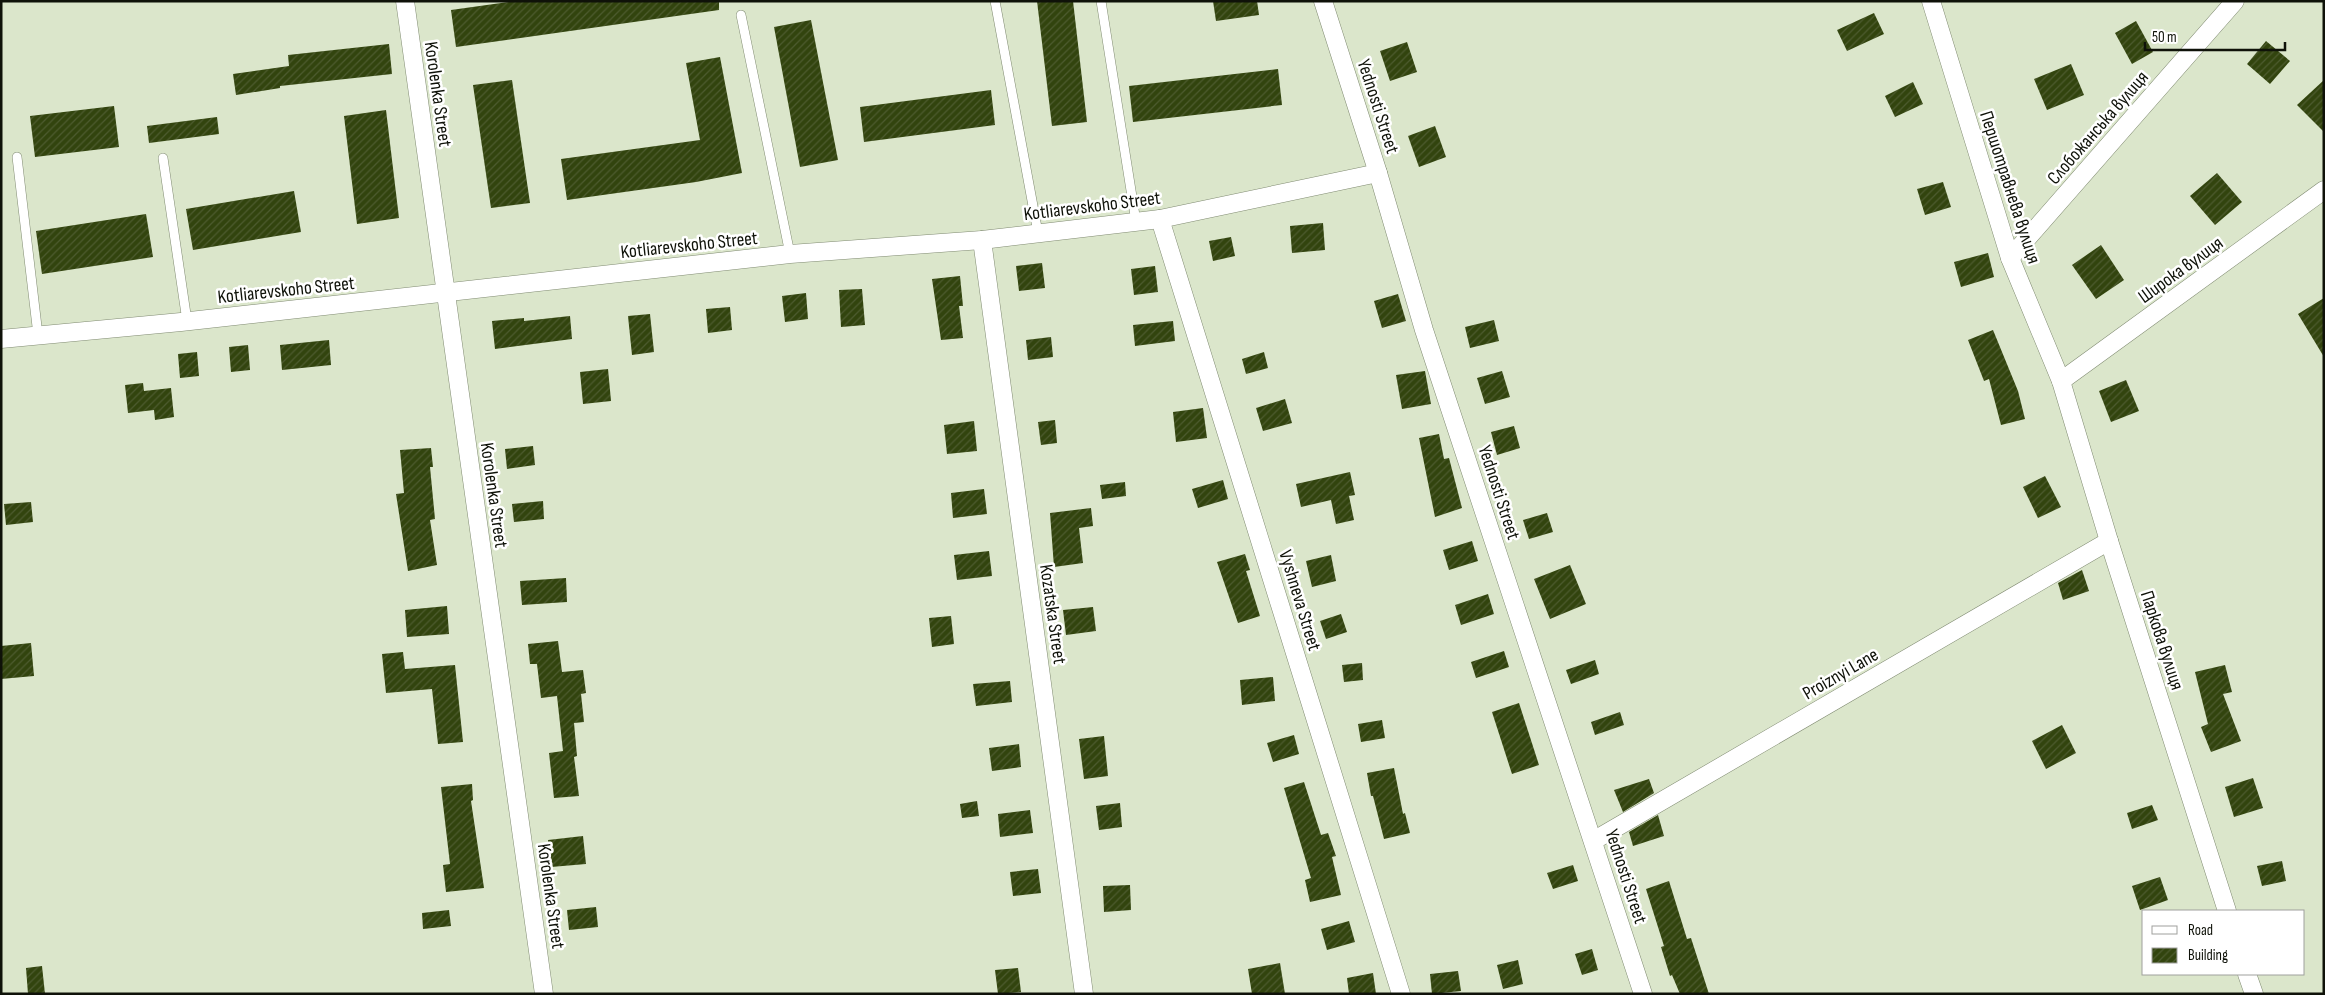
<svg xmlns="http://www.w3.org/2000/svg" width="2325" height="995" font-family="'Sofia Sans Condensed',sans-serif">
<defs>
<pattern id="building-hatch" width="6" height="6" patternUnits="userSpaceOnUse" patternTransform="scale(1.25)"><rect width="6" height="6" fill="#32440e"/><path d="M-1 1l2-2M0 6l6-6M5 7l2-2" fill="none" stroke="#4d5b2f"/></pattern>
</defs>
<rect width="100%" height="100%" fill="#dbe6cb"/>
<!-- building -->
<g fill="url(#building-hatch)">
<path d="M515 1H719V10L456 47 451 10Z"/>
<path d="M1037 1H1073L1087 122 1052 126Z"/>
<path d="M1213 1H1257L1259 15 1216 21Z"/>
<path d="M1874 13 1884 34 1847 51 1837 30Z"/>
<path d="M811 20 838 160 800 167 774 27Z"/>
<path d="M2136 21 2153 52 2132 64 2115 33Z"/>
<path d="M2266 41 2290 61 2270 84 2247 64Z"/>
<path d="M1407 42 1417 72 1390 81 1380 51Z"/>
<path d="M389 44 392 74 280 86V88L236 95 233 74 289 66 288 55Z"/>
<path d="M720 57 742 173 696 182 567 200 561 159 700 140 686 63Z"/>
<path d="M2071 64 2084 95 2047 110 2034 79Z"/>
<path d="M1278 69 1282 105 1133 122 1129 86Z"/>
<path d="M512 80 530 203 491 208 473 85Z"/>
<path d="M2324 80V132L2297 105Z"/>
<path d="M1913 82 1923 104 1895 117 1885 96Z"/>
<path d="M991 90 995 125 864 142 860 107Z"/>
<path d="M114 106 119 147 35 157 30 116Z"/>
<path d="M386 110 399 218 357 224 344 116Z"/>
<path d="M217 117 219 134 149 143 147 126Z"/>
<path d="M1435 126 1446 157 1419 167 1408 136Z"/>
<path d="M2217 173 2242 202 2215 225 2190 196Z"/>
<path d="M1943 182 1951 207 1925 215 1917 189Z"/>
<path d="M294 191 301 232 193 250 186 209Z"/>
<path d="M146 214 153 257 42 274 36 231Z"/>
<path d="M1323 223 1325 250 1292 253 1290 226Z"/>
<path d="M1231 237 1235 256 1213 261 1209 241Z"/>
<path d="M2101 245 2124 280 2096 299 2072 265Z"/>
<path d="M1988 253 1994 277 1961 287 1954 262Z"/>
<path d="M1042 263 1045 288 1019 291 1016 266Z"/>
<path d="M1155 266 1158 292 1134 295 1131 269Z"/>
<path d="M960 276 963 306H959L963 338 941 340 932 279Z"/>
<path d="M862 289 865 325 841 327 839 290Z"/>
<path d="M806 293 808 319 785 322 782 296Z"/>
<path d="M1398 294 1406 321 1382 328 1374 301Z"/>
<path d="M2324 298V357L2298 314Z"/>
<path d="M730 307 732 330 708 333 706 309Z"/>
<path d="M650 314 654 352 632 355 628 316Z"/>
<path d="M570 316 572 339 495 349 492 321 524 318V321Z"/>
<path d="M1494 320 1499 341 1470 348 1465 327Z"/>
<path d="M1173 321 1175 341 1135 346 1133 325Z"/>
<path d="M1993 330 2018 391 2025 419 2001 425 1989 379 1984 381 1968 340Z"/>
<path d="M1051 337 1053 357 1028 360 1026 340Z"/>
<path d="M329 340 331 365 282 370 280 345Z"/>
<path d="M248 345 250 370 231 372 229 347Z"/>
<path d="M197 352 199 376 180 378 178 354Z"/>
<path d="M1264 352 1268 368 1246 374 1242 359Z"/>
<path d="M608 369 611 401 583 404 580 372Z"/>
<path d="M1425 371 1431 404 1402 409 1396 375Z"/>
<path d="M1502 371 1510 397 1485 404 1477 378Z"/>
<path d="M2126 380 2139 411 2111 422 2099 391Z"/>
<path d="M143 383 144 391 171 388 174 417 155 420 154 410 128 413 125 385Z"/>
<path d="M1285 399 1292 423 1263 431 1256 408Z"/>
<path d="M1203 408 1207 438 1176 442 1173 412Z"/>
<path d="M1055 420 1057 443 1041 445 1038 422Z"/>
<path d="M974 421 977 451 947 454 944 425Z"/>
<path d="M1514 426 1520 448 1497 455 1491 432Z"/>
<path d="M1439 434 1444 459 1449 458 1462 508 1435 517 1419 438Z"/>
<path d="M533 446 535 465 507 469 505 449Z"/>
<path d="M431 448 433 467H430L435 519 430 520 437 565 408 571 396 494 404 493 400 450Z"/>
<path d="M1350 472 1355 495 1349 496 1354 520 1336 524 1331 500 1301 507 1296 484Z"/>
<path d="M2045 476 2061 507 2038 518 2023 487Z"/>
<path d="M1223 480 1228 499 1198 508 1192 489Z"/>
<path d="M1125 482 1126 496 1102 499 1100 485Z"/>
<path d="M984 489 987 514 953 518 951 493Z"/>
<path d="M543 501 544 519 514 522 512 504Z"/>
<path d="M31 502 33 522 6 525 4 504Z"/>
<path d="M1091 508 1093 526 1079 528 1083 563 1054 567 1050 513Z"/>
<path d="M1547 513 1553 532 1529 539 1523 520Z"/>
<path d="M1472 541 1478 561 1449 570 1443 550Z"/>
<path d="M989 551 992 576 957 580 954 555Z"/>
<path d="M1245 554 1250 570 1246 571 1260 616 1238 623 1217 562Z"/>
<path d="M1331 555 1336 581 1312 587 1306 561Z"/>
<path d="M1570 565 1586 604 1550 619 1534 579Z"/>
<path d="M2082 570 2089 591 2063 600 2058 583Z"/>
<path d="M566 578 567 602 522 605 520 581Z"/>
<path d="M1488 594 1494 614 1461 625 1455 605Z"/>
<path d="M447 606 449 634 407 637 405 610Z"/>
<path d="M1093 607 1096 631 1066 635 1063 610Z"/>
<path d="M1341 614 1347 632 1326 639 1320 621Z"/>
<path d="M951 616 954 644 932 647 929 618Z"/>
<path d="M558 641 562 672 583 670 586 693 581 694 584 722 574 723 577 756 574 757 579 796 554 798 549 753 563 751 557 696 541 698 537 664H530L528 644Z"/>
<path d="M31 643 34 676 1 679V646Z"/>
<path d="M1504 651 1509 667 1476 678 1471 662Z"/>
<path d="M403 652 405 669 455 665 463 742 438 744 432 689 386 693 382 654Z"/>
<path d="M1595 660 1599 674 1571 684 1566 670Z"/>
<path d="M1362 663 1363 680 1344 682 1342 665Z"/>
<path d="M2225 665 2232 692 2223 694 2241 741 2211 752 2201 727 2208 724 2195 672Z"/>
<path d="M1273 677 1275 701 1242 705 1240 680Z"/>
<path d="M1010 681 1012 702 976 706 973 684Z"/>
<path d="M1519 703 1539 765 1512 774 1492 712Z"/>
<path d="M1620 712 1624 725 1595 735 1591 722Z"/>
<path d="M1382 720 1385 738 1361 742 1358 724Z"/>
<path d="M2062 725 2076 753 2046 769 2032 741Z"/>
<path d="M1294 735 1299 754 1273 762 1267 743Z"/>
<path d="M1104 736 1108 776 1084 779 1079 739Z"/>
<path d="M1019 744 1021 767 992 771 989 748Z"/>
<path d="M1394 768 1403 814 1405 813 1410 833 1384 839 1373 796H1371L1367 773Z"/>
<path d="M2253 778 2263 808 2234 817 2225 787Z"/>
<path d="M1649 779 1654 793 1623 812 1614 790Z"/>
<path d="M1304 782 1321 835 1328 833 1336 856 1332 857 1341 895 1310 902 1305 880 1311 878 1284 788Z"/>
<path d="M472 784 473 800 471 801 484 888 446 892 443 865 450 864 441 787Z"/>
<path d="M977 801 979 816 962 818 960 804Z"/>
<path d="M1120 803 1122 827 1099 830 1096 806Z"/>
<path d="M2152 805 2158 820 2132 829 2127 813Z"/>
<path d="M1030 810 1033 833 1000 837 998 814Z"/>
<path d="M1658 815 1664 836 1633 846 1629 832Z"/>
<path d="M583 836 586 864 551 867 548 840Z"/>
<path d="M2282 861 2286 881 2262 886 2257 866Z"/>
<path d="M1573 865 1578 881 1553 889 1547 873Z"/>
<path d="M1038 869 1041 893 1013 896 1010 872Z"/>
<path d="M2160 877 2168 900 2140 910 2132 886Z"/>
<path d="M1669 881 1687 939 1691 938 1709 994H1680L1672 975 1670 976 1661 947 1664 946 1646 889Z"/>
<path d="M1130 885 1131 910 1104 912 1103 886Z"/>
<path d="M596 907 598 927 569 930 567 910Z"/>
<path d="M449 910 451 926 423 929 422 913Z"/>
<path d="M1349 921 1355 942 1327 950 1321 929Z"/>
<path d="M1592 949 1598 970 1582 975 1575 954Z"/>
<path d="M1518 960 1523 984 1503 989 1497 965Z"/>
<path d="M1280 963 1285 994H1252L1248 969Z"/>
<path d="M42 966 45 994H28L26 968Z"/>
<path d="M1018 968 1021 992 998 994 995 970Z"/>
<path d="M1458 971 1461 991 1432 994 1430 974Z"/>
<path d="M1373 973 1376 994H1349L1347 978Z"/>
</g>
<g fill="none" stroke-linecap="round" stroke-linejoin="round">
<!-- lane casing -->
<g stroke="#808b72" stroke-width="10">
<g id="lane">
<path d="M995 1 1038 233"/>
<path d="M1101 1 1136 222"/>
<path d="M741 15 790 254"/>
<path d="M17 157 38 335"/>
<path d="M163 158 187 321"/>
</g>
</g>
<!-- street casing -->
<g stroke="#808b72" stroke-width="19">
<g id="street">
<path d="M405 1 544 994"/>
<path d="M1323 1 1378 173 1424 330 1643 994"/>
<path d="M1931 1 2010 258 2061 381 2109 541 2227 911"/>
<path d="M1160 219 1401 994"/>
<path d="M982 240 1084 994"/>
<path d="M2010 258 2235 1"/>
<path d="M1 339 181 322 790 254 982 240 1160 219 1378 173"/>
<path d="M2061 381 2324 190"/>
<path d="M1593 841 2109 541"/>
<path d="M2247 974 2254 994"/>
</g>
</g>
<!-- lane -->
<use href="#lane" stroke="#fff" stroke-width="9"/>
<!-- street -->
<use href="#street" stroke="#fff" stroke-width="18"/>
</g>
<g text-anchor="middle" stroke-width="5" stroke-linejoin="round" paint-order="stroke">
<!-- street labels -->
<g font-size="19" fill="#0f1209" stroke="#fff">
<text transform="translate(439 94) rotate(82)" y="7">Korolenka Street</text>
<text transform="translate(1379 106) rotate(72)" y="7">Yednosti Street</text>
<text transform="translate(2097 127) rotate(-49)" y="7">Слобожанська вулиця</text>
<text transform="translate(2011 187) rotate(72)" y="7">Першотравнева вулиця</text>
<text transform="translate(1092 205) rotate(-7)" y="7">Kotliarevskoho Street</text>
<text transform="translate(689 244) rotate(-6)" y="7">Kotliarevskoho Street</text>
<text transform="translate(2180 269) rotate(-36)" y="7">Широка вулиця</text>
<text transform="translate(286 289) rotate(-6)" y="7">Kotliarevskoho Street</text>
<text transform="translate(1500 492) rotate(72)" y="7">Yednosti Street</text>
<text transform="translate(495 495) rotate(82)" y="7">Korolenka Street</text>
<text transform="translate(1301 600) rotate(73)" y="7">Vyshneva Street</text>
<text transform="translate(1054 614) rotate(82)" y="7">Kozatska Street</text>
<text transform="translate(2163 640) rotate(72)" y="7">Паркова вулиця</text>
<text transform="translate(1840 673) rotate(-30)" y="7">Proiznyi Lane</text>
<text transform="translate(1627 876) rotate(72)" y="7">Yednosti Street</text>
<text transform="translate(552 896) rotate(82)" y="7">Korolenka Street</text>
</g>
</g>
<!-- border -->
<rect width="2325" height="995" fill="none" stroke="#0f1209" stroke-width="5"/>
<!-- legend -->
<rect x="2142" y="910" width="162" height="65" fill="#ffffff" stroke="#9fa09d"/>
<rect x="2152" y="926" width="25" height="8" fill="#ffffff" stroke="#9fa09d"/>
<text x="2188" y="935" font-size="15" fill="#0f1209">Road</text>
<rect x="2152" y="948" width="25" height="15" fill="url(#building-hatch)" stroke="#9fa09d"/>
<text x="2188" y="960" font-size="15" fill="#0f1209">Building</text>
<!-- scale -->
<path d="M2145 42v8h140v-8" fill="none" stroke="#0f1209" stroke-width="2.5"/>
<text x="2152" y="42" font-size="15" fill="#0f1209" stroke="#ffffff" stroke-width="4" paint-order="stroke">50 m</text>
</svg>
